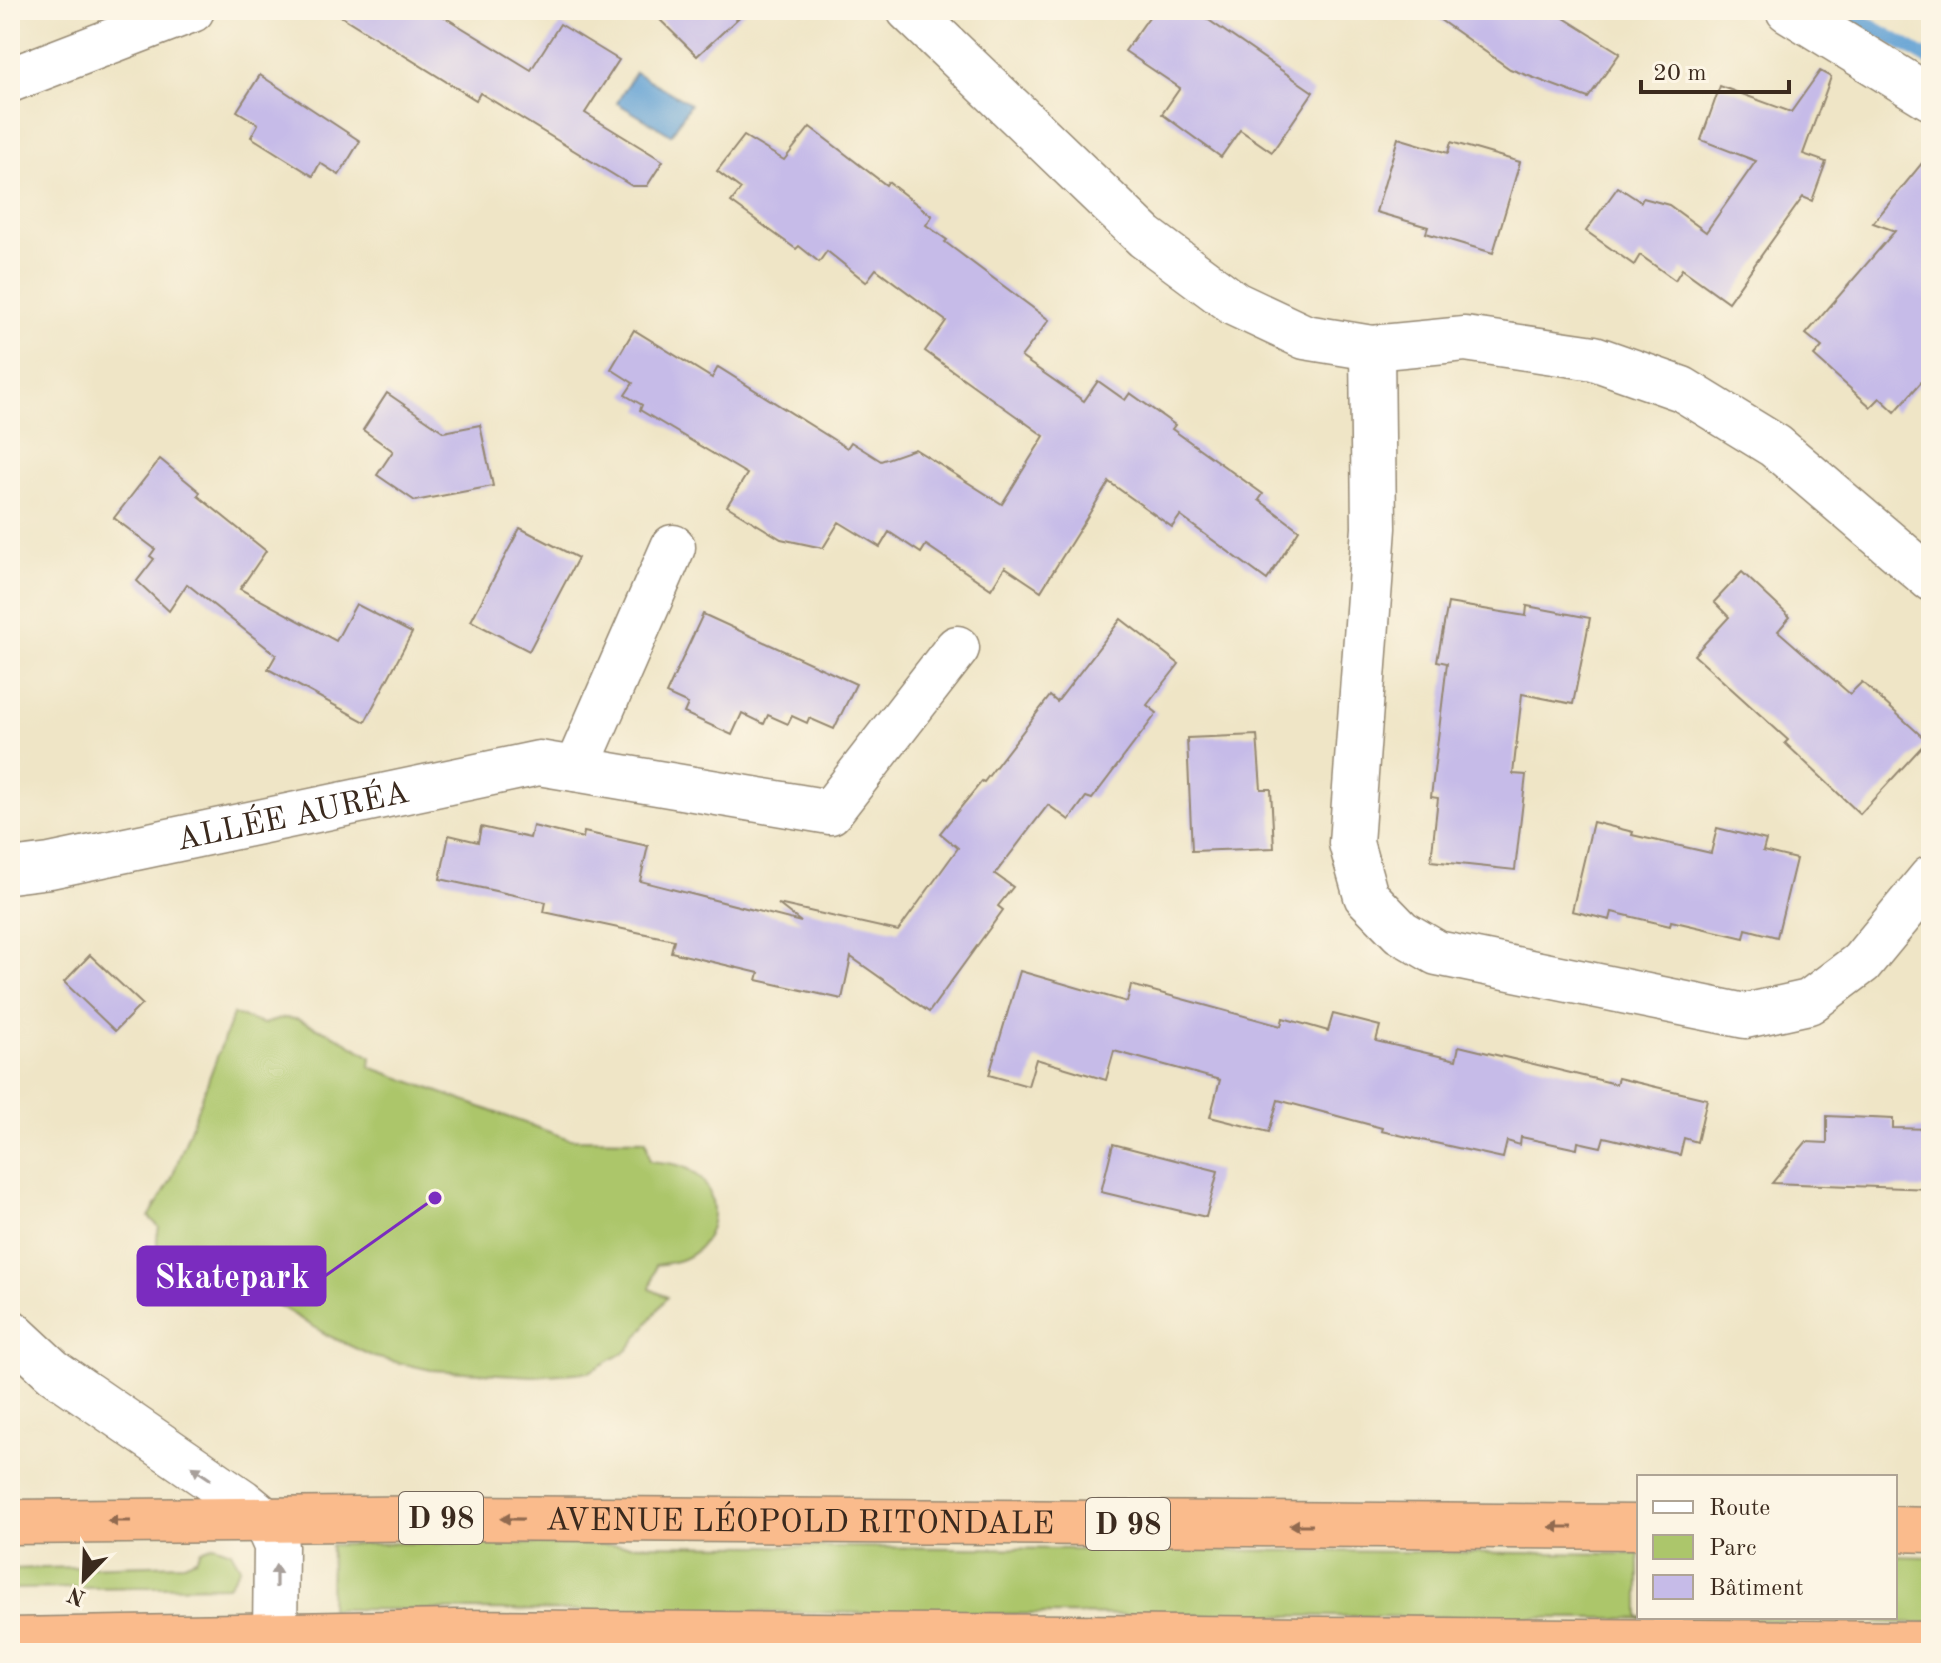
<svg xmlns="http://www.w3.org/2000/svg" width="1941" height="1663" font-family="'Old Standard TT',serif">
<rect width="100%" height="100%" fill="#fcf5e5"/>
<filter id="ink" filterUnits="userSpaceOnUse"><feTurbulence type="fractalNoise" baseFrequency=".0125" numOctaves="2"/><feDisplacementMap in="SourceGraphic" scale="16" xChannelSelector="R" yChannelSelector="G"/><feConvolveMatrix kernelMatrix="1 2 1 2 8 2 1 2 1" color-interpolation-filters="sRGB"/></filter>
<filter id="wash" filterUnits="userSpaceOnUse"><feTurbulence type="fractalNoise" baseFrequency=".006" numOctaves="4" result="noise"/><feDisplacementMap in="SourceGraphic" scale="32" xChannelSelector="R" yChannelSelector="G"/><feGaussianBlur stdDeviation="1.8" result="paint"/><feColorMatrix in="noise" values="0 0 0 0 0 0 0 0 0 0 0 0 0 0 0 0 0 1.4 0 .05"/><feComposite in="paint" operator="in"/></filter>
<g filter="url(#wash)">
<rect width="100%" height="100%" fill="#efe5c6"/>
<!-- green -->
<g fill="#acc66b" stroke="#747844" stroke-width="2">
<path d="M233 1014 263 1024 284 1018 297 1019 338 1037 371 1057 370 1067 569 1139 646 1140 650 1161C664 1163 681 1163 693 1172 719 1190 719 1229 697 1250 686 1261 670 1263 656 1265L650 1289 667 1297 628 1350 589 1372 533 1376 431 1370 374 1357 329 1336 201 1258C172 1268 150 1263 159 1227L149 1217 171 1180Z"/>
<path d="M410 1543 1639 1554V1617H1895V1556L1931 1557V1623L1588 1618 330 1609 331 1545Z"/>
<path d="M214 1545 231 1551 240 1567 228 1586 10 1589V1569L184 1564 196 1559 201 1550Z"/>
</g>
<!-- water -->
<path fill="#62a1d4" stroke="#4e6679" stroke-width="2" d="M635 72 690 104 671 135 617 103Z"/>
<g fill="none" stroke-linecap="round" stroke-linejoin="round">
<!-- stream -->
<path stroke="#62a1d4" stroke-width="14" d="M1842 10 1931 60"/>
</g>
<g id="blocks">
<!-- building -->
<g fill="#c6bbe8">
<path d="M331 10H433L531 70 560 24 619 60 585 113 663 161 647 186H632L480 93 476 100Z"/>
<path d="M650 10H747L697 56Z"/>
<path d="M1154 10H1194L1313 92 1272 152 1240 130 1221 157 1162 114 1180 88 1125 51Z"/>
<path d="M1426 10H1551L1620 53 1588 98 1510 69Z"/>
<path d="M1820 71 1831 77 1803 154 1826 162 1812 201 1803 197 1728 302 1682 269 1675 280 1640 255 1634 265 1586 231 1618 187 1641 202 1643 198 1669 205 1706 232 1756 161 1701 140 1720 86 1791 112Z"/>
<path d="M260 75 360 141 339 175 320 163 313 176 251 137 258 124 237 111Z"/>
<path d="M810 127 886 185 888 182 932 216 926 225 947 240 945 242 1049 320 1021 357 1084 401 1098 381 1125 400 1130 393 1175 425 1172 429 1263 494 1259 500 1299 530 1267 580 1180 516 1172 527 1109 482 1041 591 1005 567 991 589 926 545 921 553 889 532 880 547 839 522 823 548 781 539 727 506 747 474 640 410 642 405 625 395 633 383 611 369 634 330 712 378 718 367 847 448 851 442 881 461 915 449 1002 504 1044 436 925 351 946 321 876 269 866 282 827 251 819 262 799 246 796 249 731 202 741 189 717 171 744 136 784 160Z"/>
<path d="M1398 138 1448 153 1451 142 1520 162 1493 253 1426 233 1428 227 1376 212Z"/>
<path d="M1931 152V371L1895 412 1880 398 1871 407 1814 356 1822 347 1806 334 1895 231 1873 223Z"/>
<path d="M387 393 444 432 480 425 493 486 415 501 377 475 393 451 363 430Z"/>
<path d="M160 459 200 492 198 496 266 551 240 589 336 641 356 604 412 633 365 722 268 669 276 655 187 584 169 611 137 581 154 559 150 556 155 549 114 518Z"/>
<path d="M520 528 578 558 529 651 471 621Z"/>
<path d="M1742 572 1790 617 1778 631 1850 694 1862 682 1927 741 1860 814 1785 743 1788 740 1694 655 1729 617 1714 602Z"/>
<path d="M1448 603 1526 616 1527 606 1590 618 1573 704 1522 694 1513 774 1526 775 1515 870 1431 861 1438 798 1431 797 1447 663 1437 661Z"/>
<path d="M703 614 856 684 834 729 809 718 807 723 792 716 788 724 768 715 764 724 742 713 732 735 684 713 688 704 666 694Z"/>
<path d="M1121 619 1179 664 1147 705 1157 713 1092 799 1086 797 1069 820 1048 805 995 874 1013 887 998 906 1003 910 929 1012 851 957 842 999 757 980 759 973 671 952 674 940 544 912 546 902 440 879 449 835 478 842 481 827 530 838 533 826 583 838 584 832 648 846 640 881 801 922 778 904 898 931 958 848 940 833 982 781 984 782 1050 696 1057 702Z"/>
<path d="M1257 735 1261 789H1271L1274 848 1192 851 1187 738Z"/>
<path d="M1593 822 1633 832 1632 835 1711 853 1717 828 1766 840 1763 851 1796 859 1777 937 1746 929 1744 938 1671 921 1670 926 1612 912 1610 920 1572 911Z"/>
<path d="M90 955 142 1004 115 1031 64 982Z"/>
<path d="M1020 971 1127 1002 1131 985 1281 1026 1283 1018 1328 1031 1333 1014 1380 1026 1376 1041 1456 1060 1459 1046 1616 1084 1618 1078 1707 1099 1697 1142 1684 1138 1680 1155 1604 1137 1601 1147 1578 1142 1577 1149 1521 1137 1520 1145 1507 1141 1503 1158 1381 1131 1382 1128 1278 1100 1269 1132 1210 1117 1220 1080 1114 1051 1106 1080 1036 1059 1028 1086 989 1075Z"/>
<path d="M1827 1116 1893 1119V1128L1931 1129V1189L1772 1183 1806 1142 1827 1143Z"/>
<path d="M1113 1144 1218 1171 1206 1217 1101 1192Z"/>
</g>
</g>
</g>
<g filter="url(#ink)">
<use href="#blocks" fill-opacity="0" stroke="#958872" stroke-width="2"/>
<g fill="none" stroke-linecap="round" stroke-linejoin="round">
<!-- minor casing -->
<g stroke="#958872" stroke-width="47">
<g id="minor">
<path d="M909 10 1145 237 1235 304 1305 337 1372 348 1465 339 1594 358 1682 389 1775 446 1931 579"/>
<path d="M1788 10 1931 98"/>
<path d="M10 80 192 10"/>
<path d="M1372 348 1374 528 1351 843 1366 896 1401 932 1437 953 1745 1016 1809 1002 1861 963 1931 878"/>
<path d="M576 769 673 547"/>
<path id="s1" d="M10 871 50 866 539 763 830 812 957 648"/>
<path d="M10 1331 53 1371 242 1501 264 1519 276 1546 275 1635 271 1653"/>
</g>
</g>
<!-- highway casing -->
<g stroke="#958872" stroke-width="47">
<g id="highway">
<path id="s2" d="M10 1522 465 1518 1639 1527"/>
<path d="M1895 1529 1931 1530"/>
<path d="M10 1640 455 1632 1931 1644"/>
</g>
</g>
<!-- minor -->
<use href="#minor" stroke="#fff" stroke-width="44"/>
<!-- highway -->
<use href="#highway" stroke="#fabb8c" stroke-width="44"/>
</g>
<!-- one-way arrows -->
<defs><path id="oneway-solid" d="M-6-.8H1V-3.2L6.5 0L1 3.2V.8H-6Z" transform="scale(2)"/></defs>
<g fill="#a79f9a">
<use href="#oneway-solid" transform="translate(201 1473) rotate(-146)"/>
<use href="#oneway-solid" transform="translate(276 1576) rotate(-90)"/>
</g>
<g fill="#916b50">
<use href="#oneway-solid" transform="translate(512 1519) rotate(-179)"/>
<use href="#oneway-solid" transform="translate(119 1521) rotate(180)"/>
<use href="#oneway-solid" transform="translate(1301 1525) rotate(-180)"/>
<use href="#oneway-solid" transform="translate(1561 1527) rotate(-180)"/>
</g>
</g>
<g text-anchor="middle" stroke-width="6" stroke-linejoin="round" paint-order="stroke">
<!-- shield labels -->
<g fill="#fcf5e5" stroke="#75675a" stroke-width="2">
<rect x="399" y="1492" width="84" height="52" rx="6"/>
<rect x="1086" y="1498" width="84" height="52" rx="6"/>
</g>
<g font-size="30" font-weight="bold" fill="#3b2a1e">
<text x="441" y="1528">D 98</text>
<text x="1128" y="1534">D 98</text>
</g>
<!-- street labels -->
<g font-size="32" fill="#3b2a1e" stroke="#fcf5e5">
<text dy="11" stroke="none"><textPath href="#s1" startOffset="288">ALLÉE AURÉA</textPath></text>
<text dy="11" stroke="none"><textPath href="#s2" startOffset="790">AVENUE LÉOPOLD RITONDALE</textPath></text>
</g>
</g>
<!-- callouts -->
<path fill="none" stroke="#7b2cbf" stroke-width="3" d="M435 1198L325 1276"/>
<circle fill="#7b2cbf" stroke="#fcf5e5" stroke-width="3" cx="435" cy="1198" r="8"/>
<rect fill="#7b2cbf" stroke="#7b2cbf" stroke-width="3" x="138" y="1247" width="187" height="58" rx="8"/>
<g font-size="34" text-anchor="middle" font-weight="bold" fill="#fff">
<text x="232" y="1288">Skatepark</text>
</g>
<!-- margin -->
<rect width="1941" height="1663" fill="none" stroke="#fcf5e5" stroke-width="40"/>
<!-- legend -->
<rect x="1637" y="1475" width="260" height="144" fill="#fcf5e5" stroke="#afa495" stroke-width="2"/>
<rect x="1653" y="1501" width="40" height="12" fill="#ffffff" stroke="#afa495" stroke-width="2"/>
<text x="1709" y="1515" font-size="24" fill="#3b2a1e">Route</text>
<rect x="1653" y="1535" width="40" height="24" fill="#acc66b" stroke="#afa495" stroke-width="2"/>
<text x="1709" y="1555" font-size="24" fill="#3b2a1e">Parc</text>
<rect x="1653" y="1575" width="40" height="24" fill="#c6bbe8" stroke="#afa495" stroke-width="2"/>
<text x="1709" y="1595" font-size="24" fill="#3b2a1e">Bâtiment</text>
<!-- north arrow -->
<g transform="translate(84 1579) rotate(203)" stroke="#fcf5e5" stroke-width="6" paint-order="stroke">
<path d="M0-6L14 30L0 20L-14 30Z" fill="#3b2a1e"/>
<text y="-12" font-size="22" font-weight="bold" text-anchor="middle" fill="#3b2a1e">N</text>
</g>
<!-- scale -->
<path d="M1641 80v12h148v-12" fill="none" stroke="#3b2a1e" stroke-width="4"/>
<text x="1653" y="80" font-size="24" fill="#3b2a1e" stroke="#fcf5e5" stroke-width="6" paint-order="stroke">20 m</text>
</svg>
